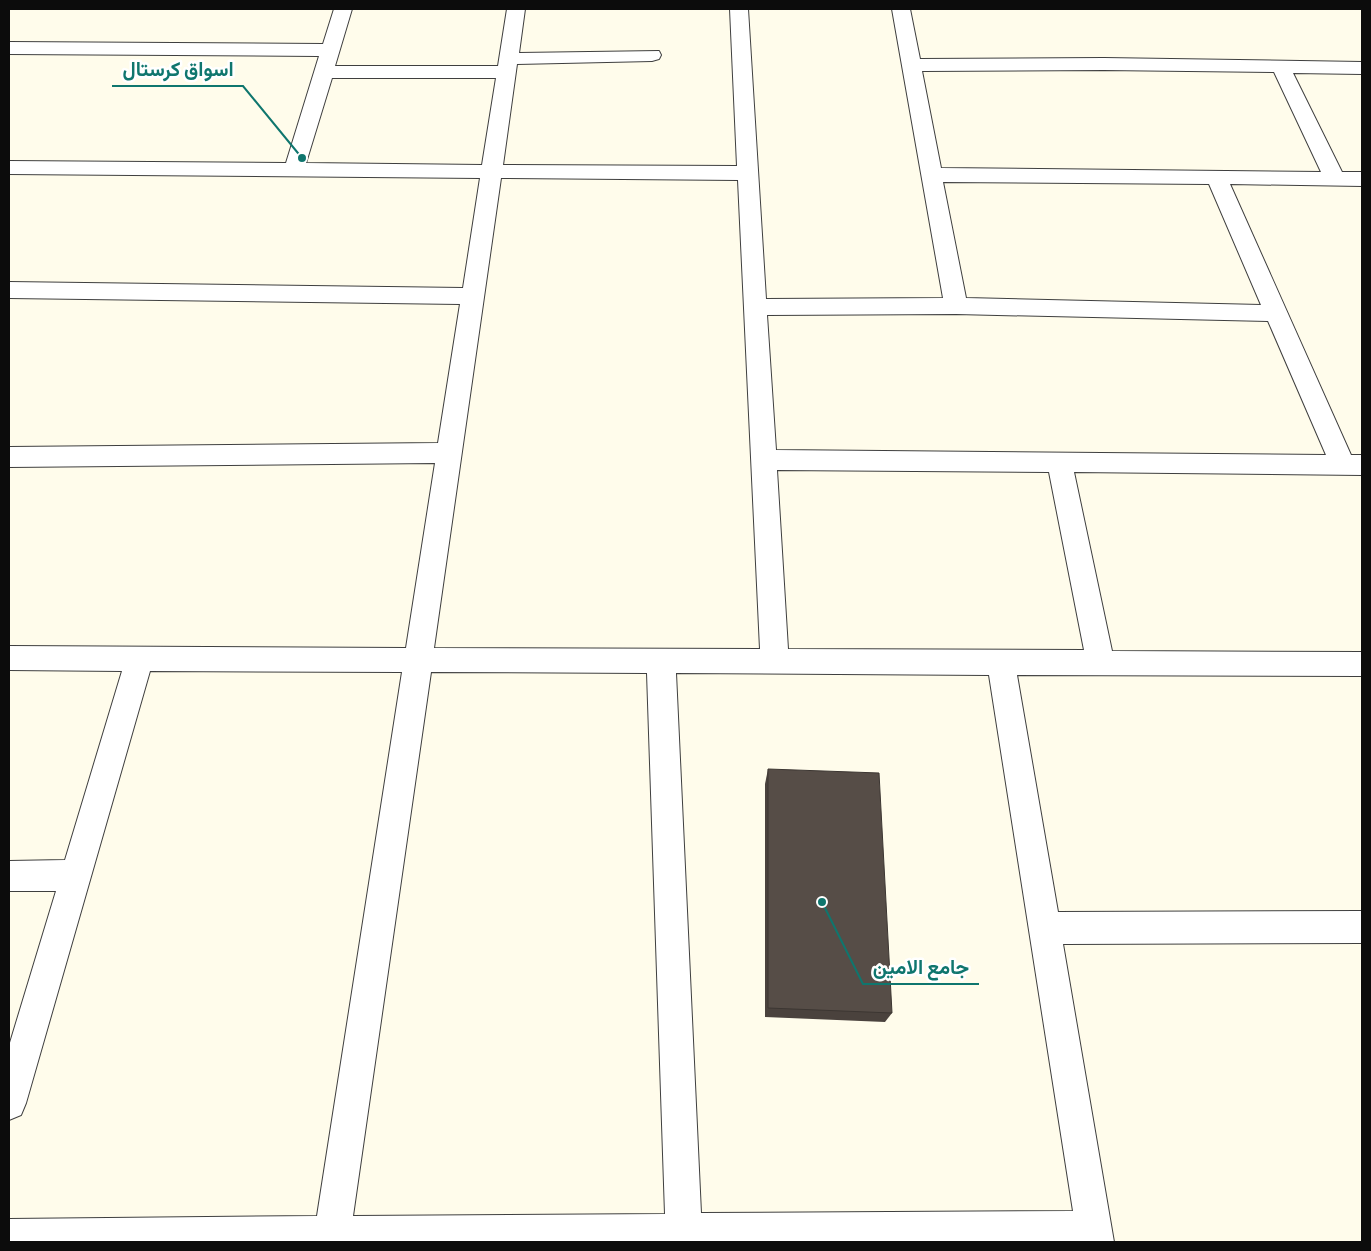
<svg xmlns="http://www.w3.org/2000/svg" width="1371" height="1251" font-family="'Zilla Slab',Vazirmatn,serif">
<rect width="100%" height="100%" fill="#fffceb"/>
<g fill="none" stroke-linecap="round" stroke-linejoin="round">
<!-- minor casing -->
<g stroke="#3f3f3f" stroke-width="2">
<path id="minor" d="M334 9H352L335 66H498L507 9H525L519 53 659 51 661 55 659 59 652 61 517 64 503 165 737 166 730 9H748L766 299 943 298 892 9H910L920 59 1104 58 1362 62V74L1293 73 1342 172H1362V186L1230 184 1351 455H1362V475L1074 472 1112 651 1362 652V676L1017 675 1058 912 1362 911V943L1063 944 1114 1242H9V1219L317 1216 402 672 150 671 26 1103 21 1115 9 1120V1046L56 891H9V861L65 860 122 671 9 670V646L406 648 435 463 9 467V447L438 443 460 304 9 298V282L463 288 480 178 9 174V161L286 163 319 56 9 54V42L323 44ZM1104 70 1274 72 1321 172 941 168 922 71ZM332 78H496L482 165 306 163ZM501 178 738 180 760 649 434 648ZM943 182 1209 184 1261 305 966 298ZM956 314 1268 321 1326 455 776 450 767 315ZM777 470 1049 472 1084 650 788 649ZM431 672 647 673 665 1214 353 1216ZM676 673 989 675 1073 1211 701 1213Z"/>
</g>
<!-- minor -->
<use href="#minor" fill="#fff" fill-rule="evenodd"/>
</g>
<!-- wall -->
<path fill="#4a423d" d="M768 769 892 1013 885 1022 765 1017V784Z"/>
<!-- building -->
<path fill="#564d47" stroke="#3c3632" d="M768 769 879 773 892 1013 768 1008Z"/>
<!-- callouts -->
<path fill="none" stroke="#0f766e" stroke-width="2" d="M302 158L243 86H112M822 902L863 984H979"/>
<g fill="#0f766e" stroke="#fff" stroke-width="2">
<circle cx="302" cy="158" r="5"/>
<circle cx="822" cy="902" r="5"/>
</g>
<g font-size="20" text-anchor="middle" font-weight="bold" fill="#0f766e" stroke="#fff" stroke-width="5" stroke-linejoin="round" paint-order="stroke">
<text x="178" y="76">اسواق كرستال</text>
<text x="921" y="974">جامع الامين</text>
</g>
<!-- border -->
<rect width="1371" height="1251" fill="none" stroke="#0c0c0c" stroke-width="20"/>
</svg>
